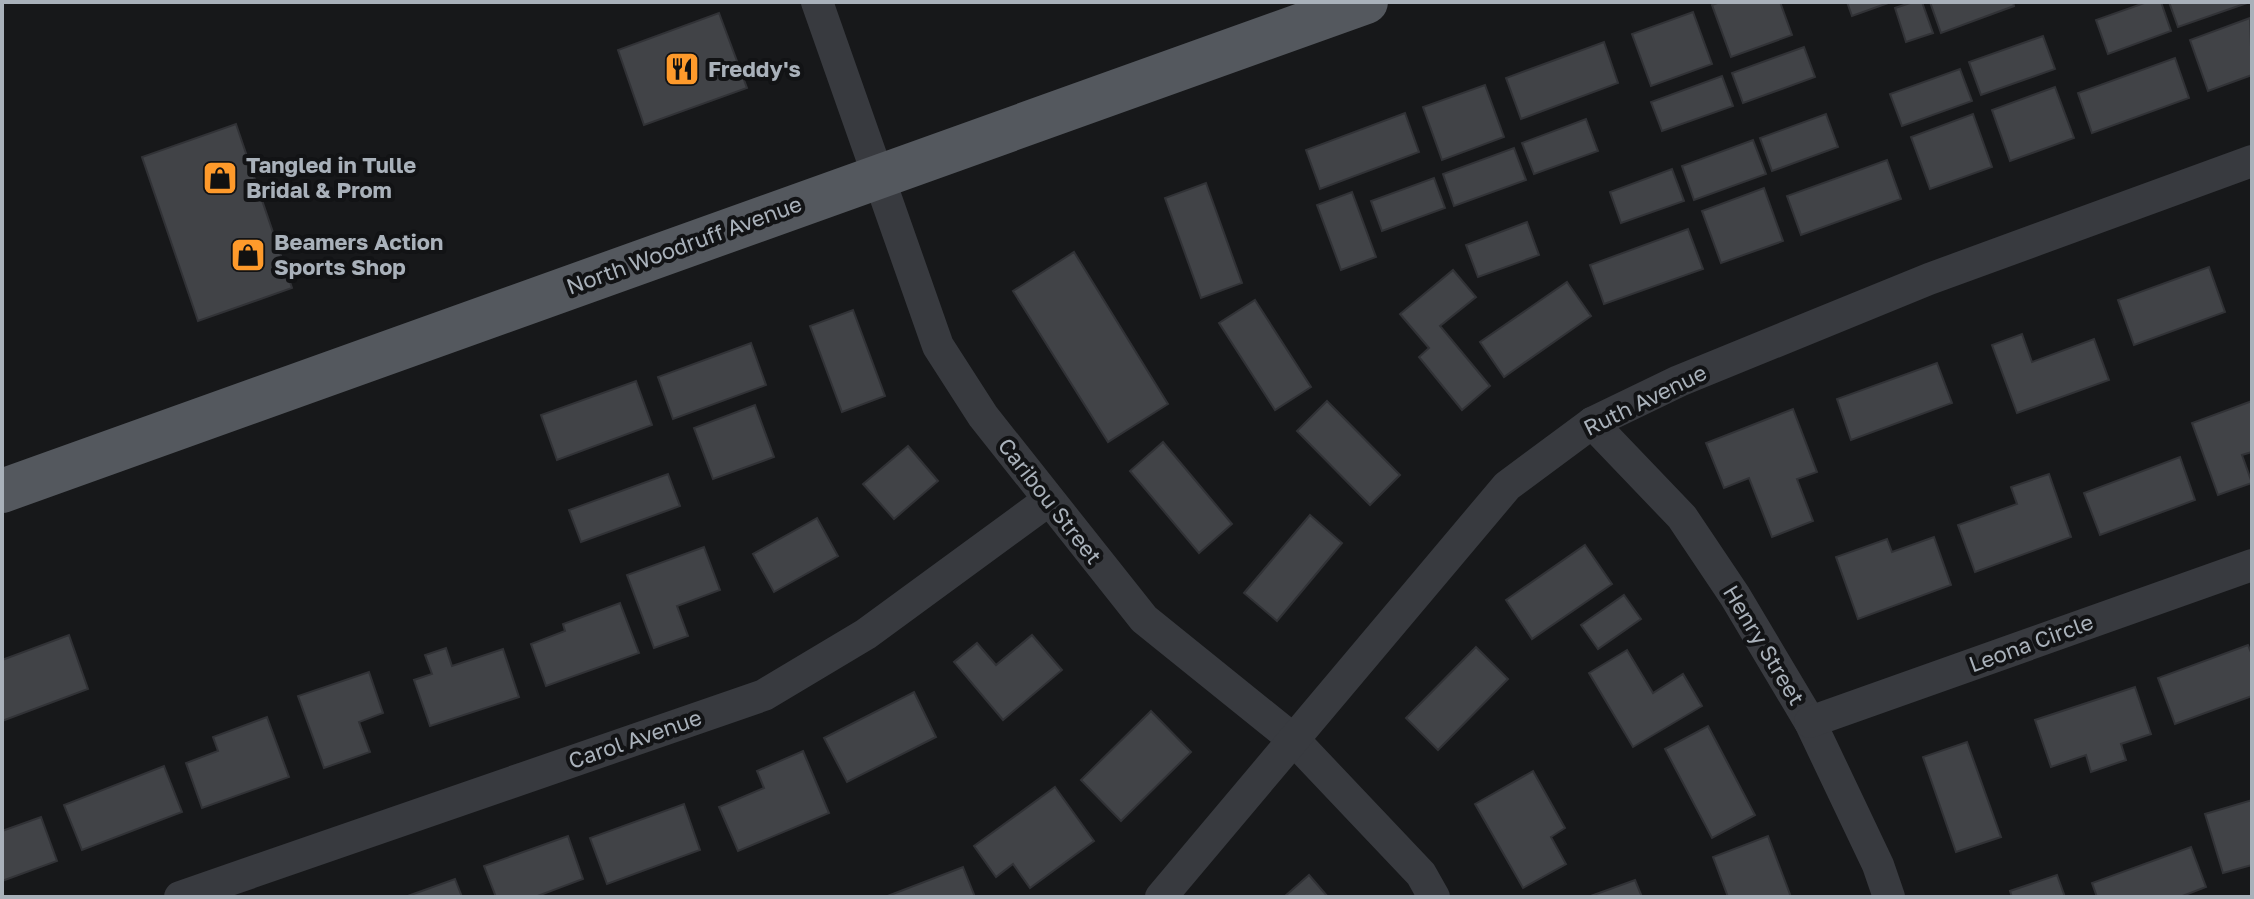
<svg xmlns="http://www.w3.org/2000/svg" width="2254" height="899" font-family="'Golos Text',sans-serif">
<rect width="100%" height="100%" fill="#17181a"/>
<!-- building -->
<g fill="#414347" stroke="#313236" stroke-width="2">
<path d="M1720 2H1780L1792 35 1731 57 1712 5Z"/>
<path d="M1847 2H1891L1852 16Z"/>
<path d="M1913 2H1922L1933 33 1906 42 1895 8Z"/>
<path d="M1930 2H2013L2014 6 1941 33Z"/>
<path d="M2147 2H2161L2171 31 2108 54 2096 20Z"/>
<path d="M2169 2H2250L2178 27Z"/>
<path d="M1693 12 1712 64 1651 86 1632 34Z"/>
<path d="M719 13 747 88 644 125 618 50Z"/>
<path d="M2250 18 2252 75 2208 91 2190 40Z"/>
<path d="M2043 36 2055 69 1981 95 1969 62Z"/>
<path d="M1604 42 1618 83 1521 119 1506 78Z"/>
<path d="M1804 47 1815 77 1743 103 1732 73Z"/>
<path d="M2175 58 2189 98 2092 133 2078 93Z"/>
<path d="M1960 69 1972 101 1902 126 1890 94Z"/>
<path d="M1722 76 1733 106 1662 131 1651 102Z"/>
<path d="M1485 85 1504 137 1442 160 1423 107Z"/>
<path d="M2055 87 2074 138 2010 161 1992 110Z"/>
<path d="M1405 113 1419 152 1320 189 1306 150Z"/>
<path d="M1826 114 1838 147 1772 171 1760 138Z"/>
<path d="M1973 114 1992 167 1930 189 1911 137Z"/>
<path d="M1586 119 1598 151 1534 174 1522 143Z"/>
<path d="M236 124 292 288 198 321 142 157Z"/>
<path d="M1753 140 1766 174 1694 200 1682 166Z"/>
<path d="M1514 148 1526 180 1454 206 1443 174Z"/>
<path d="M1887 160 1901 199 1801 235 1787 196Z"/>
<path d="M1672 169 1684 201 1621 223 1610 192Z"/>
<path d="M1434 178 1445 208 1382 231 1371 201Z"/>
<path d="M1206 183 1242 283 1201 298 1165 198Z"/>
<path d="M1764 188 1783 241 1721 263 1702 211Z"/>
<path d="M1352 192 1376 257 1341 270 1317 205Z"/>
<path d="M1527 222 1539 255 1478 277 1466 245Z"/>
<path d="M1688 229 1703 269 1604 304 1590 265Z"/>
<path d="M1074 252 1168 404 1108 442 1013 291Z"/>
<path d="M2209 267 2225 312 2134 345 2118 300Z"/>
<path d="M1453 270 1476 297 1440 326 1490 386 1462 410 1419 357 1429 348 1400 314Z"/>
<path d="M1567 282 1591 316 1504 377 1480 342Z"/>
<path d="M1255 300 1311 387 1275 410 1219 323Z"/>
<path d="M853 310 885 396 842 412 810 326Z"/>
<path d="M2022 334 2032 362 2094 339 2109 380 2017 413 1992 345Z"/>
<path d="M751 343 766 385 673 419 658 377Z"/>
<path d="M1937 363 1952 403 1851 440 1837 399Z"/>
<path d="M636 381 652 425 557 460 541 415Z"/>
<path d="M1327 401 1400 475 1370 505 1297 431Z"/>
<path d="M2252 401V452L2242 455 2252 483 2218 495 2192 423Z"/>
<path d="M755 405 774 457 713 479 694 428Z"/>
<path d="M1793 409 1817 472 1797 479 1813 521 1772 537 1749 478 1724 488 1706 443Z"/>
<path d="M1163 442 1232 524 1199 553 1130 471Z"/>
<path d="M908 446 938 481 894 519 863 484Z"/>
<path d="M2180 457 2195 500 2100 535 2084 493Z"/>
<path d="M668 474 680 506 581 542 569 510Z"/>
<path d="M2049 474 2071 537 1975 572 1958 525 2017 504 2011 487Z"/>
<path d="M1310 515 1342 543 1277 621 1244 593Z"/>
<path d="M817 518 838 556 774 592 753 554Z"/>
<path d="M1934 537 1951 585 1858 619 1836 557 1887 539 1892 552Z"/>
<path d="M1585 545 1612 584 1532 639 1506 600Z"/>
<path d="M704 547 720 590 677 606 688 636 654 648 627 575Z"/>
<path d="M1624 595 1641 619 1598 649 1581 625Z"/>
<path d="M620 603 639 653 546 686 531 644 565 631 563 624Z"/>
<path d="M69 635 88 689 2 721V660Z"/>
<path d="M1032 635 1062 670 1003 720 954 662 977 643 996 665Z"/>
<path d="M2248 645 2252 655V696L2175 724 2158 678Z"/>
<path d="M1476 647 1508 679 1438 750 1406 718Z"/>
<path d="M446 648 452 666 503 649 519 697 430 726 414 680 432 674 425 655Z"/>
<path d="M1627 650 1653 693 1683 674 1702 706 1633 747 1589 673Z"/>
<path d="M369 672 383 713 359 722 370 752 324 768 298 696Z"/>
<path d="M2135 687 2151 734 2121 744 2126 760 2091 772 2086 755 2051 767 2035 720Z"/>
<path d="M914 692 936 737 847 782 824 738Z"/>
<path d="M1151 711 1191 752 1121 821 1081 780Z"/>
<path d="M267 717 289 777 202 808 186 763 218 751 213 737Z"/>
<path d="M1708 726 1755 815 1712 838 1665 749Z"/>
<path d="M1967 742 2001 837 1956 852 1923 757Z"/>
<path d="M803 751 829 813 738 851 719 807 764 788 757 771Z"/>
<path d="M164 766 182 812 82 850 64 805Z"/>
<path d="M1533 771 1565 828 1551 837 1566 864 1523 888 1475 804Z"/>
<path d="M1055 787 1094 841 1030 888 1013 864 996 877 974 846Z"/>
<path d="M2252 800V865L2223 873 2205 814Z"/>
<path d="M684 804 700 850 607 884 590 838Z"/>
<path d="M41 817 57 861 2 881V831Z"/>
<path d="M568 836 583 879 535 897H496L484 866Z"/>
<path d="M1768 836 1791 897H1728L1713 857Z"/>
<path d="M2191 847 2206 887 2180 897H2097L2092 883Z"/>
<path d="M963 867 975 897H885Z"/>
<path d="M1309 875 1328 897H1284Z"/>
<path d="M2057 875 2065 897H2012L2010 891Z"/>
<path d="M455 879 462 897H405Z"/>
<path d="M1635 880 1642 897H1588Z"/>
</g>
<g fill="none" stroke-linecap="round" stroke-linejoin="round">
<!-- minor -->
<g stroke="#383a3f" stroke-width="32">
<path d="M817 2 938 346 983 416 1144 619 1294 740 1421 874 1434 897"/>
<path d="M1592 423 1682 517 1735 596 1810 722 1878 865 1889 897"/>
<path d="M1810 722 2252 565"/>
<path d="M180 897 764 695 866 634 1049 500"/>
<path d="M1161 897 1507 486 1592 423 1679 381 1929 279 2252 161"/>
</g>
<!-- primary -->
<path stroke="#54585e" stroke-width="44" d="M2 491 1366 2"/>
</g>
<!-- icons -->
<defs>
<g id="restaurant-square" transform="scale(1.8)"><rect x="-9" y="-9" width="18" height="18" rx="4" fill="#fe9a2b" stroke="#121315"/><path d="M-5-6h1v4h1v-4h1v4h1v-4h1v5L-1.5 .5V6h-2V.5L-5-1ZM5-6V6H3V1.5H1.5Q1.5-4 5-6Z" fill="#111"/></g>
<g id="shop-square" transform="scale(1.8)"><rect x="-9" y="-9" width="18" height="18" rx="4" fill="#fe9a2b" stroke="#121315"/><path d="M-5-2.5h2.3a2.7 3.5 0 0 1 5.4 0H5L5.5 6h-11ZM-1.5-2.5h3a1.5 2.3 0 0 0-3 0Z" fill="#111"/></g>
</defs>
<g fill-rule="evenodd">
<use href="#restaurant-square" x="682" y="69"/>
<use href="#shop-square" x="220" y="178"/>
<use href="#shop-square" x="248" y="255"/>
</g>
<g text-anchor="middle" stroke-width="8" stroke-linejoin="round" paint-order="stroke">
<!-- poi labels -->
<g font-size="22" font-weight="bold" fill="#a9b1ba" stroke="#121315" text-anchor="start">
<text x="708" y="77">Freddy's</text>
<text x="246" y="173">Tangled in Tulle<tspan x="246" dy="25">Bridal &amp; Prom</tspan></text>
<text x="274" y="250">Beamers Action<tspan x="274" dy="25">Sports Shop</tspan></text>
</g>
<!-- street labels -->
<g font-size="22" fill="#a9b1ba" stroke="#121315">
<text transform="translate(684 245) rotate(-20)" y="8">North Woodruff Avenue</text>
<text transform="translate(1645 400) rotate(-26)" y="8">Ruth Avenue</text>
<text transform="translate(1050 501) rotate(52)" y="8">Caribou Street</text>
<text transform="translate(2031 643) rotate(-20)" y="8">Leona Circle</text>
<text transform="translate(1764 645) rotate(59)" y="8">Henry Street</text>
<text transform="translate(635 739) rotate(-19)" y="8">Carol Avenue</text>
</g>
</g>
<!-- border -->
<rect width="2254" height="899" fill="none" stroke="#a9b1ba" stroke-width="8"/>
</svg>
